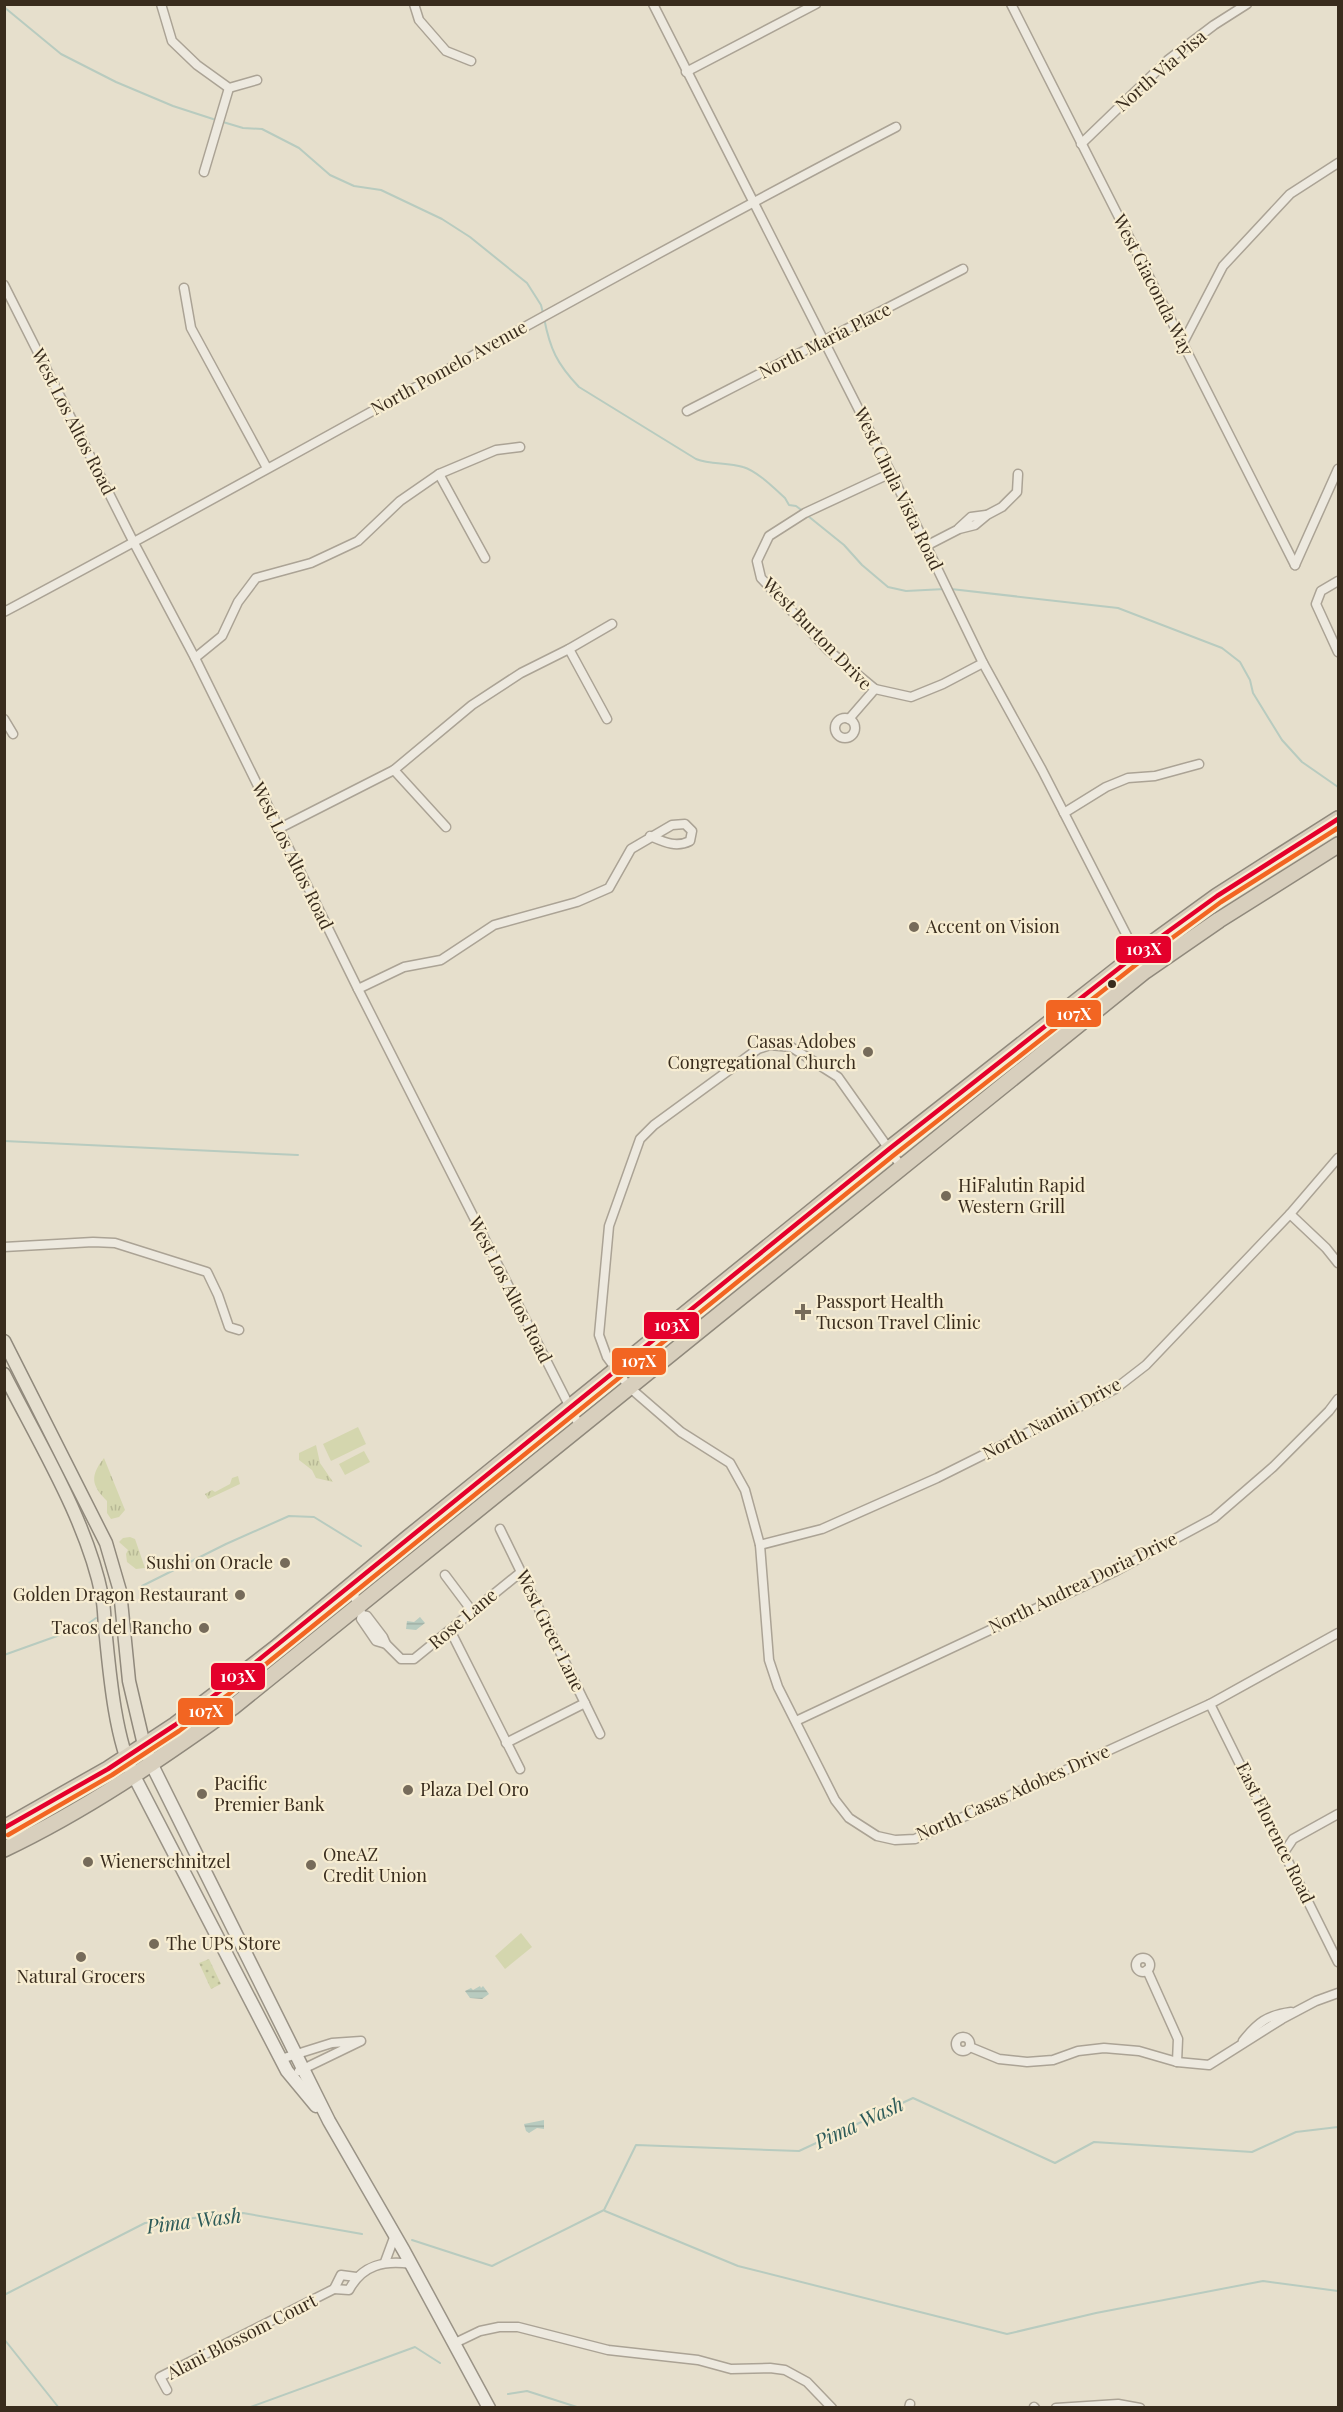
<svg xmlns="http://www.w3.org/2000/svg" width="1343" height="2412" font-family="'Playfair Display',serif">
<defs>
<pattern id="grass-tufts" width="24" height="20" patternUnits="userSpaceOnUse" patternTransform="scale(1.5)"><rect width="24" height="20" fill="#d4d6ae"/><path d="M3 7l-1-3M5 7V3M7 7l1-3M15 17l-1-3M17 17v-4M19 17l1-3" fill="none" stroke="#b7b895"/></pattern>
<pattern id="park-dots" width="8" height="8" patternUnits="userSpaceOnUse" patternTransform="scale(1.5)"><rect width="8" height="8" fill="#d4d6ae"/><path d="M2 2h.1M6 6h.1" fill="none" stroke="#b7b895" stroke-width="1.8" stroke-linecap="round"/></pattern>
<pattern id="water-rules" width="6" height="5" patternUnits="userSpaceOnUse" patternTransform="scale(1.5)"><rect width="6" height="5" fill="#b8cbbf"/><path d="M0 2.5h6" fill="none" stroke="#9faea4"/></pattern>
</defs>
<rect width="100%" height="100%" fill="#e6dfcc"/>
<!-- grass -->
<g fill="url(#grass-tufts)">
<path d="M316 1445 320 1463 333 1482 316 1478 312 1470 299 1460V1453Z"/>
<path d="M104 1458 125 1510 119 1517 111 1519 107 1513V1501C91 1485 90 1476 104 1458Z"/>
<path d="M238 1476 240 1484 208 1499 205 1494 212 1490 215 1492 230 1484 232 1478Z"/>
<path d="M130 1537 135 1539 145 1568 136 1569 127 1562 126 1554 128 1550 119 1542 123 1538Z"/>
</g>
<!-- park -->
<path fill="url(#park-dots)" d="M209 1959 221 1984 211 1989 199 1963Z"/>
<!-- pitch -->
<g fill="#d4d6ae">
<path d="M358 1427 366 1444 331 1461 323 1444Z"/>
<path d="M364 1451 370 1462 345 1475 339 1464Z"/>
<path d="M521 1933 532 1947 505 1969 495 1956Z"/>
</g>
<!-- water -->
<g fill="url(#water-rules)">
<path d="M420 1617 425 1623 416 1630 406 1629 407 1621 414 1622Z"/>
<path d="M480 1986 481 1988 483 1986 489 1994 482 1999 470 1998 465 1991 471 1988 473 1990Z"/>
<path d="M544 2120V2129L537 2128 529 2133 526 2131 524 2124Z"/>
</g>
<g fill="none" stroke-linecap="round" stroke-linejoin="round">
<!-- stream -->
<g stroke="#b8cbbf" stroke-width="2">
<path d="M4 7 61 54 116 82 173 106 213 119 243 128 262 129 299 148 330 175 354 186 381 190 442 219 470 237 527 283 541 305 543 313"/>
<path d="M544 318C550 349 557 364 579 387L696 459C711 465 727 462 743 467 757 471 774 488 785 498L789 505 796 506 804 512"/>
<path d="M808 516 844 545 862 565 888 587 906 591 945 589"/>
<path d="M951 589 1118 608 1222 648 1240 662 1250 680 1253 693 1282 740 1302 762 1338 787"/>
<path d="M4 1141 298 1155"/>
<path d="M142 1586 226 1544 289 1516 314 1517 361 1546"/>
<path d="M4 1655 85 1626 96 1618"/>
<path d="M605 2211 738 2266 1007 2334 1096 2313 1263 2281 1338 2291"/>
<path d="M412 2240 492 2266 604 2210 636 2145 799 2151 913 2098 1055 2163 1094 2142 1252 2152 1296 2132 1338 2127"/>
<path d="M4 2295 145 2223 243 2213 362 2234"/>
<path d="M4 2339 59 2408"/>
<path d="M508 2394 527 2391 580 2408"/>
<path d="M248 2408 415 2347 440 2363"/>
</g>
<!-- street casing -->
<g stroke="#aba395" stroke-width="11">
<g id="street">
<path d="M161 4 172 41 197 65 229 88 257 80"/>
<path d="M414 4 419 20 446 51 471 61"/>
<path d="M653 4 891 473 983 663 1042 770 1145 971"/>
<path d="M1011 4 1295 565"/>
<path d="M686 72 816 4"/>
<path d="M1081 144 1168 60 1214 25 1247 4"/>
<path d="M204 172 229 88"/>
<path d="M4 285 134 543 195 658 358 989 580 1427"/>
<path d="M184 288 191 328 267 468"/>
<path d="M1183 343 1223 266 1290 194 1338 163"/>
<path d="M687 411 963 269"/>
<path d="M891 473 805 513 769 536 757 561 761 578 828 650 875 689 911 697 943 684 983 663"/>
<path d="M439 474 485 558"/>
<path d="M959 528 971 517 986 515"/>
<path d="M926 546 959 529 975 525 987 515 1002 507 1017 492 1018 474"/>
<path d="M1295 565 1338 469"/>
<path d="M1338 581 1321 591 1316 604 1338 652"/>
<path d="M4 612C303 453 596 283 896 127"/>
<path d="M569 649 607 719"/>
<path d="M195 658 222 636 238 602 256 578 311 563 358 541 400 501 439 474 496 450 520 447"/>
<circle cx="845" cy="728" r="10"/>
<path d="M4 719 13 734"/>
<path d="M849 719 875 689"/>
<path d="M394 770 446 827"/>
<path d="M1064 813 1106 787 1128 778 1155 776 1199 764"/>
<path d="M278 829 394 770 472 705 521 673 569 649 612 624"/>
<path d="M358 989 404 967 441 960 494 925 577 902 609 888 631 849 672 825 685 824 692 831 690 841C676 848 664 842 650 836"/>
<path d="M901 1166 838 1077 791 1047 770 1045 758 1049 654 1125 640 1139 609 1226 599 1335 607 1357 629 1387 681 1432 730 1463 745 1490 760 1545 769 1660 778 1687 835 1800 849 1818 877 1836 895 1840 915 1839 1210 1704 1338 1633"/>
<path d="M1290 1214 1326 1248 1338 1263"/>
<path d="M4 1247 93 1242 115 1243 207 1272 218 1295 229 1327 239 1330"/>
<path d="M500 1529 600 1734"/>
<path d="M760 1545 822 1529 937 1478 1115 1389 1146 1365 1290 1214 1338 1158"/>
<path d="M445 1575 472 1611"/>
<path d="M351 1587 362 1615 361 1619 376 1641 386 1644 383 1637 367 1616 362 1615"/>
<path d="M450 1630 520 1769"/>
<path d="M386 1644 401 1659H414L521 1572"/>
<path d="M1210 1704 1338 1962"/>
<path d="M796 1721 1116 1571 1214 1518 1273 1467 1329 1411 1338 1399"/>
<path d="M506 1743 585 1703"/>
<path d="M1285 1851 1293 1839 1338 1814"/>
<circle cx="1143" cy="1965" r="7"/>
<path d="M1147 1970 1178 2039 1177 2062"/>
<circle cx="963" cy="2044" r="7"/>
<path d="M1243 2041C1257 2023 1267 2015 1291 2012"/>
<path d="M970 2047 999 2059 1027 2062 1053 2060 1078 2051 1104 2048 1139 2051 1177 2062 1209 2065 1282 2019 1316 2001 1338 1993"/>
<path d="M281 2059 332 2043 361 2041 299 2071"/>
<path d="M385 2262 395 2235"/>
<path d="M334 2289 349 2290C362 2265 384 2260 411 2264"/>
<path d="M455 2343 480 2331 499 2327H518L608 2350 698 2360 731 2369 770 2368 785 2370 807 2382 832 2408"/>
<path d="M167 2390 160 2377 334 2289 341 2275 356 2277"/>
<path d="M1034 2407 1035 2408"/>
<path d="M909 2408 910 2404"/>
<path d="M1056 2408 1118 2404 1140 2408"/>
</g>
</g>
<!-- secondary casing -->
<g stroke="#9a9386" stroke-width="15">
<g id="secondary">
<path d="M152 1765 329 2121 404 2251 489 2408"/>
<path d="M134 1776 287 2071 316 2106"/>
</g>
</g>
<!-- primary casing -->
<g stroke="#90897c" stroke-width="15">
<g id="primary">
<path d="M4 1341 106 1543 120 1591 129 1681 144 1745 152 1765"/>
<path d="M4 1374C39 1443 87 1521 102 1596 105 1610 104 1624 106 1637 110 1678 116 1741 134 1776"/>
</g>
</g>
<!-- highway casing -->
<g stroke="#90897c" stroke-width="18">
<g id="highway">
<path d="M4 1828 108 1769 175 1725 224 1688 276 1648 408 1538 889 1149 1137 954 1217 896 1338 819"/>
<path d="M4 1849C86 1810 160 1759 233 1707L1145 971 1219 920 1338 845"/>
</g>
</g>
<!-- street -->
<use href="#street" stroke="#ede9df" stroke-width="8"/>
<!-- secondary -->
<use href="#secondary" stroke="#ede9df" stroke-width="12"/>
<!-- primary -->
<use href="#primary" stroke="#e5dfcf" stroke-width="12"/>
<!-- highway -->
<use href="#highway" stroke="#d8cfbd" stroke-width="15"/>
<!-- bus-1 casing -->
<g stroke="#f7edd2" stroke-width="9">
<path id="bus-1" d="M4 1828 108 1769 175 1725 224 1688 889 1149 1137 954 1217 896 1338 819"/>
</g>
<!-- bus-2 casing -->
<g stroke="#f7edd2" stroke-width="9">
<path id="bus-2" d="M8 1835 112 1775 179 1731 229 1694 894 1155 1142 960 1221 902 1338 828"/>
</g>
<!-- bus-1 -->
<use href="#bus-1" stroke="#e4002b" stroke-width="4.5"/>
<!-- bus-2 -->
<use href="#bus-2" stroke="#f26522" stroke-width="4.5"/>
</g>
<!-- markers -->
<g fill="#766b5a" stroke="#f7edd2" stroke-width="2">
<circle cx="914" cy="927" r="6"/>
<circle cx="868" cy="1052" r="6"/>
<circle cx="946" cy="1196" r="6"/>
<path d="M800 1303h6v6h6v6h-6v6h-6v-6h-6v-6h6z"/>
<circle cx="285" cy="1563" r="6"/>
<circle cx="240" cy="1595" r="6"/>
<circle cx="204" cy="1628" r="6"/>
<circle cx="408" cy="1790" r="6"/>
<circle cx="202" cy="1794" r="6"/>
<circle cx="88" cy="1862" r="6"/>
<circle cx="311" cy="1865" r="6"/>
<circle cx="154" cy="1944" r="6"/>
<circle cx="81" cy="1957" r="6"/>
</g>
<circle fill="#392c1d" stroke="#f7edd2" stroke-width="2" cx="1112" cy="984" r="5"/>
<g text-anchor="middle" stroke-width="4.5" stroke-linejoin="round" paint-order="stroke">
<!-- street labels -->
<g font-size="18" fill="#392c1d" stroke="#f7edd2">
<text transform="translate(1161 71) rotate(-41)" y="6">North Via Pisa</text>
<text transform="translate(1153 285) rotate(63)" y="6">West Giaconda Way</text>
<text transform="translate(825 341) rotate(-27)" y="6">North Maria Place</text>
<text transform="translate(449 368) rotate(-29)" y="6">North Pomelo Avenue</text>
<text transform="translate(73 422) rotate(63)" y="6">West Los Altos Road</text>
<text transform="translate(898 489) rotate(64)" y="6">West Chula Vista Road</text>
<text transform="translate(817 634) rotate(46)" y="6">West Burton Drive</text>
<text transform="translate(292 856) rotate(64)" y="6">West Los Altos Road</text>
<text transform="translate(510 1290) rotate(63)" y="6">West Los Altos Road</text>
<text transform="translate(1052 1419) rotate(-28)" y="6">North Nanini Drive</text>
<text transform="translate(1083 1583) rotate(-26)" y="6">North Andrea Doria Drive</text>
<text transform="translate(463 1619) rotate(-40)" y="6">Rose Lane</text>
<text transform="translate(550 1631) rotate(64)" y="6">West Greer Lane</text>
<text transform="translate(1013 1793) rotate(-24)" y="6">North Casas Adobes Drive</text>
<text transform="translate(1275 1833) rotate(64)" y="6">East Florence Road</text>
<text transform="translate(242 2337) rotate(-27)" y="6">Alani Blossom Court</text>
</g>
<!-- poi labels -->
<g font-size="18" fill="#392c1d" stroke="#f7edd2" text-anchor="start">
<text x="926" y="933">Accent on Vision</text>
<text x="856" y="1048" text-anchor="end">Casas Adobes<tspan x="856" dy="21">Congregational Church</tspan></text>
<text x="958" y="1192">HiFalutin Rapid<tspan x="958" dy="21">Western Grill</tspan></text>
<text x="816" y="1308">Passport Health<tspan x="816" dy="21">Tucson Travel Clinic</tspan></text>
<text x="273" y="1569" text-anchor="end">Sushi on Oracle</text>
<text x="228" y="1601" text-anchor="end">Golden Dragon Restaurant</text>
<text x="192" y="1634" text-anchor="end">Tacos del Rancho</text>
<text x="214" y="1790">Pacific<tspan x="214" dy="21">Premier Bank</tspan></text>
<text x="420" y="1796">Plaza Del Oro</text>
<text x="323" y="1861">OneAZ<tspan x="323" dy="21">Credit Union</tspan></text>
<text x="100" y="1868">Wienerschnitzel</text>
<text x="166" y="1950">The UPS Store</text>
<text x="81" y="1983" text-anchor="middle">Natural Grocers</text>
</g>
<!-- water labels -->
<g font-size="20" font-style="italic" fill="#2c5a58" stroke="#f7edd2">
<text transform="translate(859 2123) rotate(-25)" y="7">Pima Wash</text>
<text transform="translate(194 2221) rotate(-7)" y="7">Pima Wash</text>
</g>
</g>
<g stroke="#f7edd2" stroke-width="2">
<rect x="1115" y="935" width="57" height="29" rx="6" fill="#e4002b"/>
<rect x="1045" y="999" width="57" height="29" rx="6" fill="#f26522"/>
<rect x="643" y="1311" width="57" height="29" rx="6" fill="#e4002b"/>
<rect x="611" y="1347" width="56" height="29" rx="6" fill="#f26522"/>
<rect x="210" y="1662" width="56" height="29" rx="6" fill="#e4002b"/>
<rect x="177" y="1697" width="57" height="29" rx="6" fill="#f26522"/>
</g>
<g font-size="16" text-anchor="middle" font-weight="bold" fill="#fff">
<text x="1144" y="955">103X</text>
<text x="1074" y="1020">107X</text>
<text x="672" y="1331">103X</text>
<text x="639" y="1367">107X</text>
<text x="238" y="1682">103X</text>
<text x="206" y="1717">107X</text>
</g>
<!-- border -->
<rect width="1343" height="2412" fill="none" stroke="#392c1d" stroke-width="12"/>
</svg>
